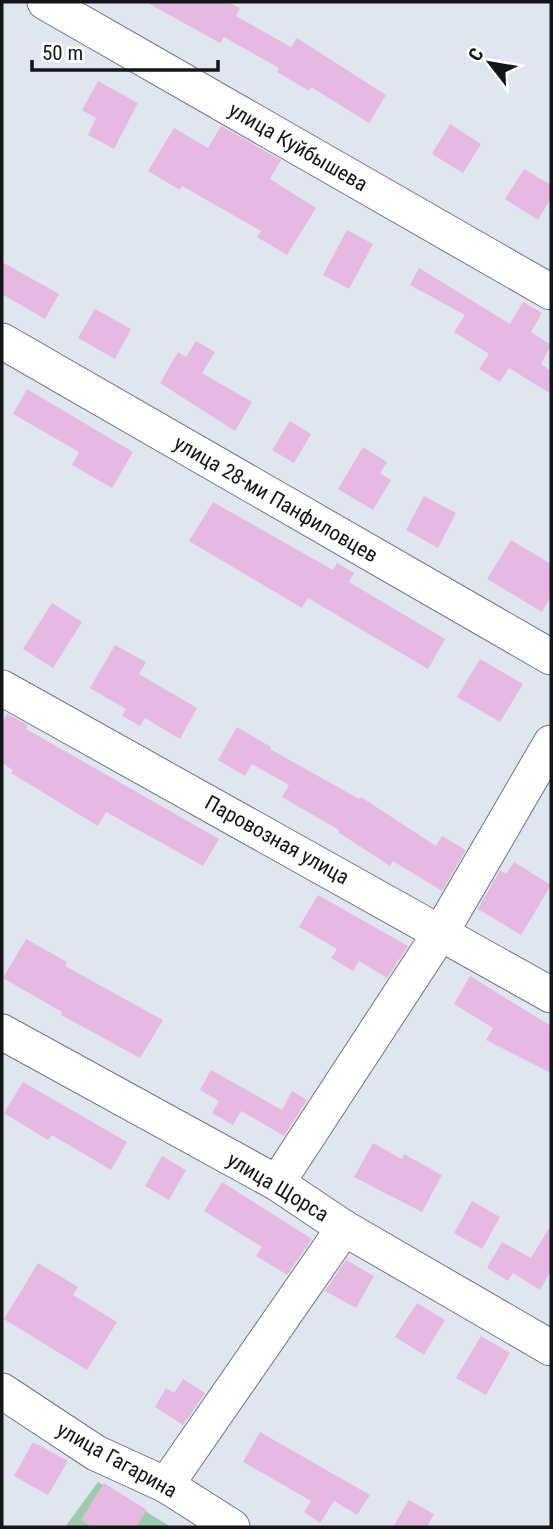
<svg xmlns="http://www.w3.org/2000/svg" width="553" height="1529" font-family="'Roboto Condensed',sans-serif">
<rect width="100%" height="100%" fill="#e0e6ef"/>
<!-- green -->
<path fill="#9ecbaf" d="M98 1482 171 1527H65Z"/>
<!-- building -->
<g fill="#e7b9e2">
<path d="M146 2H228L240 8 236 16 291 47 297 38 386 95 369 123 311 87 309 91 277 72 279 68 224 37 220 43Z"/>
<path d="M98 81 138 103 114 149 88 135 96 118 82 110Z"/>
<path d="M450 124 481 144 463 173 432 154Z"/>
<path d="M221 126 281 160 270 179 316 208 287 255 257 237 261 231 182 186 180 190 148 171 174 128 208 148Z"/>
<path d="M524 169 551 185V198L538 220 505 199Z"/>
<path d="M347 230 373 244 349 289 323 275Z"/>
<path d="M2 262 59 294 45 319 2 294Z"/>
<path d="M419 268 510 324 523 302 542 313 531 332 551 345 541 364 551 371V394L509 368 500 382 479 369 489 354 454 332 465 315 410 285Z"/>
<path d="M95 309 131 329 115 359 78 338Z"/>
<path d="M196 341 215 352 202 373 252 402 235 431 160 383 178 352 186 357Z"/>
<path d="M27 389 133 452 112 488 72 465 79 452 13 414Z"/>
<path d="M290 421 311 434 294 463 272 450Z"/>
<path d="M363 447 387 462 380 473 391 480 373 510 338 489Z"/>
<path d="M424 496 456 513 438 548 406 530Z"/>
<path d="M213 502 333 570 337 563 354 573 349 582 445 639 428 669 308 598 302 608 189 541Z"/>
<path d="M511 540 551 564V596L542 612 487 579Z"/>
<path d="M52 603 82 622 53 668 23 649Z"/>
<path d="M115 645 146 662 139 674 197 708 180 739 145 718 140 726 122 716 126 709 90 688Z"/>
<path d="M480 659 523 684 500 722 457 697Z"/>
<path d="M7 714 28 725 26 729 219 839 203 866 106 812 98 826 11 773 13 770 2 763V723Z"/>
<path d="M237 727 271 747 270 749 359 799 361 797 436 846 442 836 466 850 442 891 393 861 390 866 338 832 339 830 282 797 289 785 252 764 245 776 218 760Z"/>
<path d="M514 862 551 885 521 935 478 909 500 870 506 874Z"/>
<path d="M318 895 408 946 387 978 359 961 353 971 331 958 337 949 299 927Z"/>
<path d="M26 939 67 962 65 966 163 1020 140 1058 61 1015 62 1012 3 978Z"/>
<path d="M470 976 551 1026V1073L486 1040 493 1028 454 1004Z"/>
<path d="M211 1070 282 1110 292 1091 307 1100 284 1136 241 1111 233 1125 212 1113 219 1101 200 1090Z"/>
<path d="M23 1082 127 1142 111 1170 52 1135 48 1140 4 1113Z"/>
<path d="M373 1143 402 1159 404 1154 442 1175 422 1212 354 1177Z"/>
<path d="M162 1156 186 1170 169 1200 145 1186Z"/>
<path d="M222 1182 312 1239 287 1275 256 1256 262 1247 204 1211Z"/>
<path d="M472 1201 500 1217 482 1249 454 1233Z"/>
<path d="M551 1225V1271L540 1290 513 1273 508 1281 487 1268 502 1242 531 1258Z"/>
<path d="M346 1260 374 1276 356 1308 325 1291Z"/>
<path d="M38 1263 78 1287 73 1295 117 1322 87 1370 4 1319Z"/>
<path d="M417 1303 445 1320 424 1355 395 1337Z"/>
<path d="M481 1336 510 1353 486 1395 456 1378Z"/>
<path d="M183 1379 205 1393 183 1425 155 1407 166 1388 174 1393Z"/>
<path d="M260 1432 370 1495 357 1515 334 1501 320 1523 304 1512 311 1501 243 1462Z"/>
<path d="M33 1442 68 1461 48 1495 14 1476Z"/>
<path d="M104 1483 147 1510 136 1527H92L81 1520Z"/>
<path d="M409 1500 434 1514 427 1527H393Z"/>
</g>
<g fill="none" stroke-linecap="round" stroke-linejoin="round">
<!-- minor casing -->
<g stroke="#6f757c" stroke-width="37">
<g id="minor">
<path d="M45 2 551 292"/>
<path d="M2 341 551 657"/>
<path d="M2 688 551 995"/>
<path d="M2 1032 277 1183 344 1228 551 1348"/>
<path d="M277 1183 441 932 551 743"/>
<path d="M2 1391 96 1453 166 1485 232 1527"/>
<path d="M166 1485 344 1228"/>
</g>
</g>
<!-- minor -->
<use href="#minor" stroke="#fff" stroke-width="35"/>
</g>
<g text-anchor="middle" stroke-width="5" stroke-linejoin="round" paint-order="stroke">
<!-- street labels -->
<g font-size="21" fill="#131518" stroke="#fff">
<text transform="translate(298 147) rotate(30)" y="7">улица Куйбышева</text>
<text transform="translate(276 499) rotate(30)" y="7">улица 28-ми Панфиловцев</text>
<text transform="translate(277 840) rotate(29)" y="7">Паровозная улица</text>
<text transform="translate(278 1187) rotate(31)" y="7">улица Щорса</text>
<text transform="translate(117 1460) rotate(29)" y="7">улица Гагарина</text>
</g>
</g>
<!-- border -->
<rect width="553" height="1529" fill="none" stroke="#131518" stroke-width="7"/>
<!-- north arrow -->
<g transform="translate(490 63) rotate(301)" stroke="#ffffff" stroke-width="5" paint-order="stroke">
<path d="M0-5L12 26L0 18L-12 26Z" fill="#131518"/>
<text y="-10" font-size="19" font-weight="bold" text-anchor="middle" fill="#131518">С</text>
</g>
<!-- scale -->
<path d="M32 60v10h186v-10" fill="none" stroke="#131518" stroke-width="3.5"/>
<text x="42" y="60" font-size="21" fill="#131518" stroke="#ffffff" stroke-width="5" paint-order="stroke">50 m</text>
</svg>
